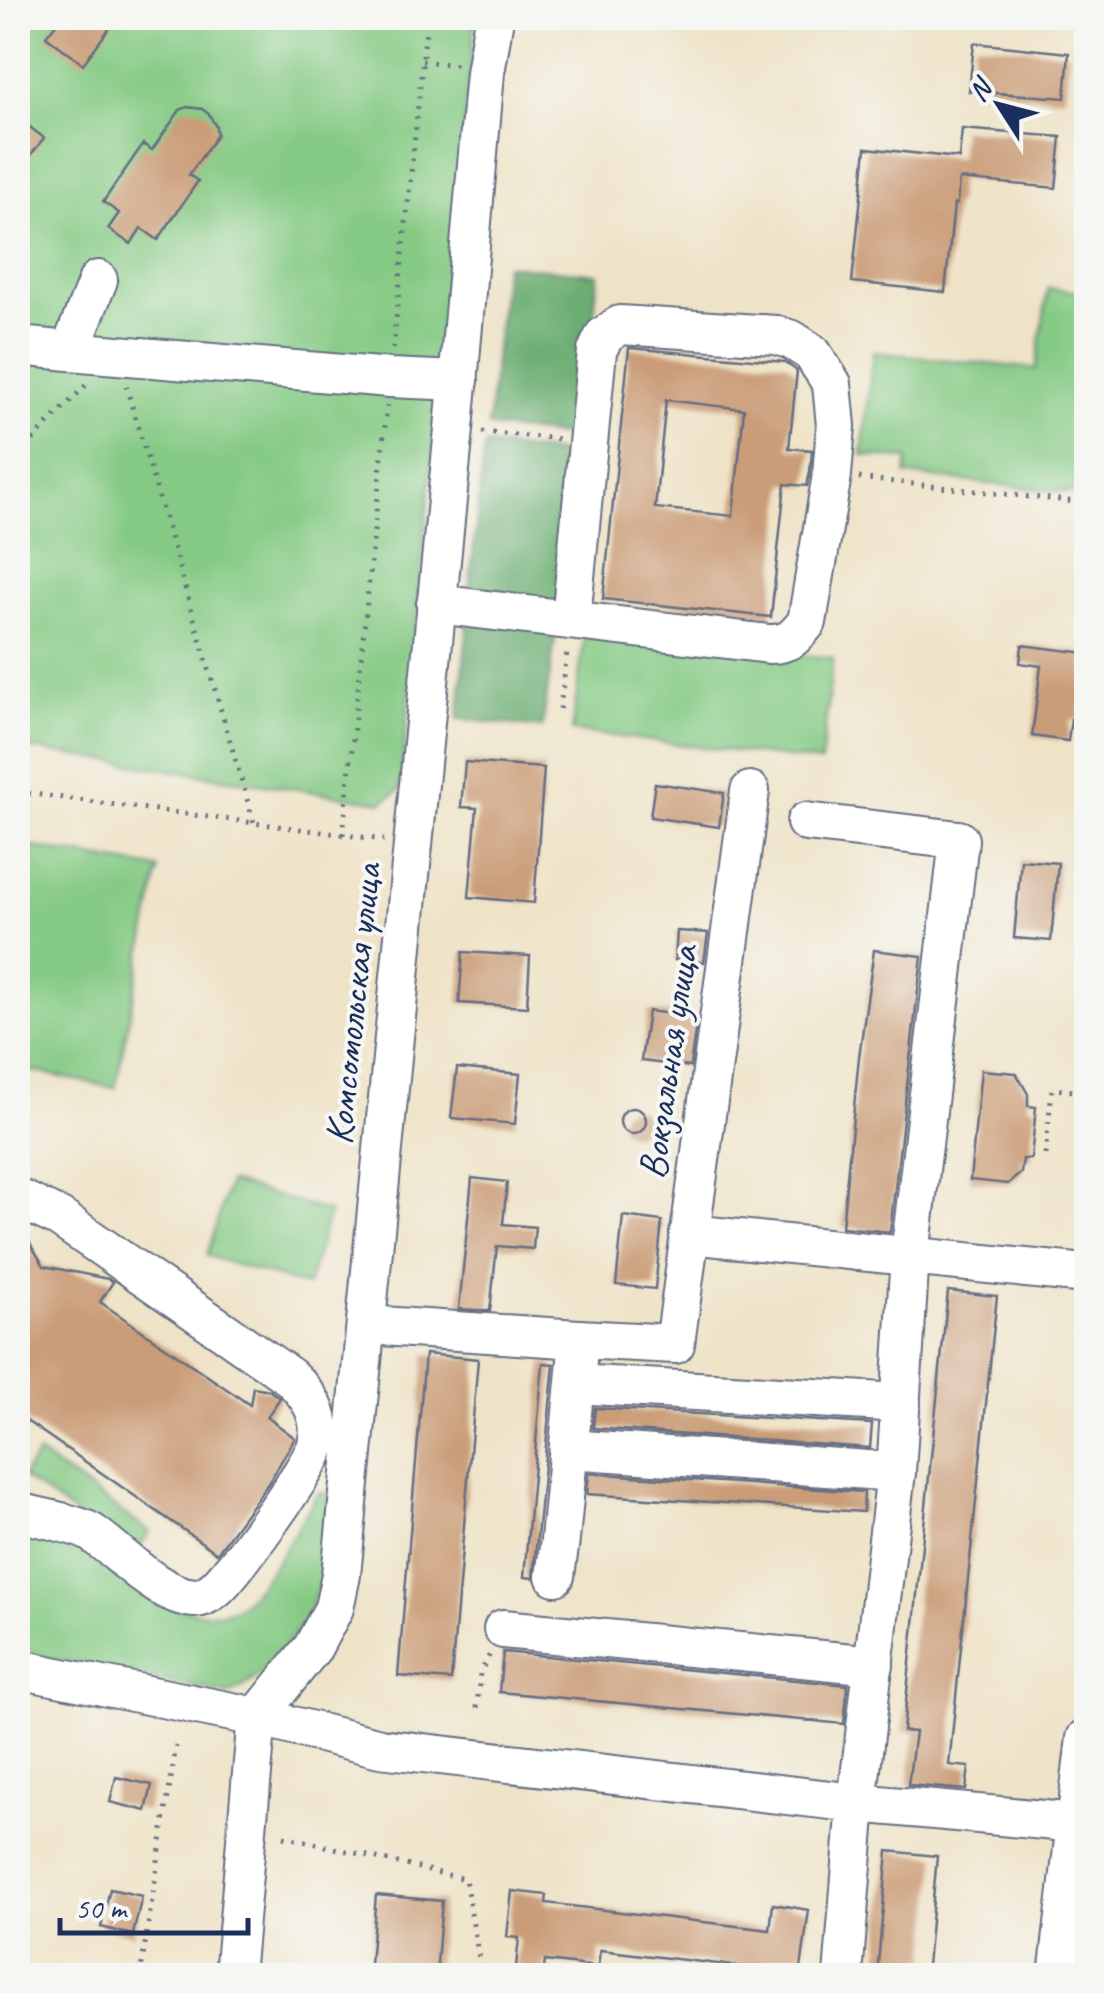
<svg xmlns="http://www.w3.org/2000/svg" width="1104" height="1993" font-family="Caveat,sans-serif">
<rect width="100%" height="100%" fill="#f6f6f2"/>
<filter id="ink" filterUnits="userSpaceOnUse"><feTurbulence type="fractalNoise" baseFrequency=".01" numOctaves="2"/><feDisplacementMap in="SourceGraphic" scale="20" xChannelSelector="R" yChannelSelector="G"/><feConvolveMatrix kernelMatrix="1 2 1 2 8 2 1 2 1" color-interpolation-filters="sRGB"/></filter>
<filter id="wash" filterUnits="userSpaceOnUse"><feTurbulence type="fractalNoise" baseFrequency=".0048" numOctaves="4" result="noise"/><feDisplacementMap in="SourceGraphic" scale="40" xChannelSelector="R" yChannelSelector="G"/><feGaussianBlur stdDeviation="2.25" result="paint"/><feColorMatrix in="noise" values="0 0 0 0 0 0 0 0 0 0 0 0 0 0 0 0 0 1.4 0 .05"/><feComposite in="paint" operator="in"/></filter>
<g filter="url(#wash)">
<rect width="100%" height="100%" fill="#efe3c7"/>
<!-- green -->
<g fill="#85ca84" stroke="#507c71" stroke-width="2.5">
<path d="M18 18H475L400 790 382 802 18 747Z"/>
<path d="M1048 288 1086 293V494L906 475 908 459 862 455 873 352 1036 369Z"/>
<path d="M585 632 833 658 821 762 572 731Z"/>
<path d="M18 844 159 869 115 1088 18 1068Z"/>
<path d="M229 1182 329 1212 307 1286 207 1256Z"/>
<path d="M38 1454 150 1532 133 1555 22 1477Z"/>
<path d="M318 1493 330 1494C326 1527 327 1565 315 1596 303 1629 262 1682 228 1694L18 1652V1539C37 1542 69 1543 86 1552 113 1566 135 1590 163 1603 182 1611 212 1617 231 1610 259 1599 302 1520 318 1493Z"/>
</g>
<!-- forest -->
<g fill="#6cae72" stroke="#446e68" stroke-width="2.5">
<path d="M505 265 598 274 581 437 488 427Z"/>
<path d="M485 445 579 455 563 609 468 600Z"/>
<path d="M469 616 557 626 542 728 458 719Z"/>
</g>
<g id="blocks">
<!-- building -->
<g fill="#ca9c77" fill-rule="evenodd">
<path d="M60 18H117L83 64 46 36Z"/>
<path d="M974 43 1069 53 1065 98 969 91Z"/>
<path d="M187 107 202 109 209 114 216 127 217 135 189 175 198 181 158 240 141 228 131 244 108 229 119 213 103 202 143 144 152 150 180 110Z"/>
<path d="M18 118 44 138 18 172Z"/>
<path d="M962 129 1061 137 1056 188 959 179 957 204H954L945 292 852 282 866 148 959 158Z"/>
<path d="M629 348 785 362 797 371 789 448 812 450 810 472 807 486 785 484 771 617 603 599ZM666 400 744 409 733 516 655 508Z"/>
<path d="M1022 645 1086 653V673L1080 721 1071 719 1068 741 1032 736 1041 666 1020 663Z"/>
<path d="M465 762 544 768 534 903 469 897 477 808 461 807Z"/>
<path d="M655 783 724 793 719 827 650 817Z"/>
<path d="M1021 860 1058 863 1051 941 1014 938Z"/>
<path d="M677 931 708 933 704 962 675 960Z"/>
<path d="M874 950 922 956 890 1232 842 1227 859 1057Z"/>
<path d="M463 952 530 956 527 1007 459 1003Z"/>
<path d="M648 1011 697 1017 690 1067 641 1061Z"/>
<path d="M457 1068 520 1074 515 1124 451 1118Z"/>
<path d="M981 1070 1016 1073 1028 1094V1106L1036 1107 1031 1159H1023L1021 1173 1008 1184 970 1180Z"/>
<circle cx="633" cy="1121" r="13"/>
<path d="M472 1178 507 1182 503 1224 535 1227 533 1249 497 1246 490 1311 459 1309Z"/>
<path d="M623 1216 662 1221 655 1289 616 1285Z"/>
<path d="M18 1224 44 1266 108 1279 113 1282 100 1302 250 1405 253 1387 269 1390 280 1398 267 1417 295 1438 269 1482 217 1553 18 1415Z"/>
<path d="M948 1291 997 1296 949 1765 969 1767 966 1790 908 1785 915 1732 903 1731Z"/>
<path d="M425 1354 478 1359 451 1680 398 1676Z"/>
<path d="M543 1363 554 1364 533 1578 524 1577Z"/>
<path d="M595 1408 872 1424 870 1448 593 1428Z"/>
<path d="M589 1473 864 1492 863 1512 587 1494Z"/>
<path d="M503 1652 848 1685 844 1724 499 1692Z"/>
<path d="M116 1777 152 1785 146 1811 110 1802Z"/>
<path d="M888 1851 937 1856 926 1976H877Z"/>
<path d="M110 1889 142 1896 133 1935 101 1927Z"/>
<path d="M512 1891 547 1895 546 1903 770 1930 773 1904 809 1910 800 1976H760L761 1969 600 1950 598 1967 545 1961 543 1976H515L519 1938 507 1937Z"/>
<path d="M376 1895 442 1901 436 1976H369Z"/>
</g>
</g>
</g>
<g filter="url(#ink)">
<use href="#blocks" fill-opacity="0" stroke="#656e83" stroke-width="2.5"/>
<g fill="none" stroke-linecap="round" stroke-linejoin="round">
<!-- minor casing -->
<g stroke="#656e83" stroke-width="42">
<g id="minor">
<path d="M18 346 70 351 98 280"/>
<path d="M70 351 390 378 459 381"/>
<path d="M436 604 769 644C790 644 795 637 807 622L832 475 836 426 832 384 812 353 792 340 776 335 620 325 604 336 597 351 571 619"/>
<path d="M806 822 959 840 910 1255 896 1472 857 1803 843 1976"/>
<path d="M18 1198 60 1218 290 1377C309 1395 324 1416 317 1444 313 1464 233 1574 215 1589 209 1594 202 1598 195 1598 158 1596 121 1553 92 1533 78 1524 36 1517 18 1512"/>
<path d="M689 1234 1086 1274"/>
<path d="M366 1325 579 1339 560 1540 555 1576"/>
<path d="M579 1339 675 1344 750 791"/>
<path d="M575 1384 901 1403"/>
<path d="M569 1449 896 1472"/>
<path d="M503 1629 874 1665"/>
<path d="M18 1669 257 1717 380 1748 857 1803 1077 1823"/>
<path d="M234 1976 257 1717 313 1647 334 1608 341 1575 454 429 485 73 494 18"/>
<path d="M1058 1976 1086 1738"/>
</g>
</g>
<!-- path -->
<g stroke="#656e83" stroke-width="5" stroke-dasharray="2.5 8" stroke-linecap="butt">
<path d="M422 61 459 65"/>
<path d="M393 349 427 18"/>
<path d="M126 386 254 823"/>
<path d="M482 432 561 439"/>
<path d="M18 455 89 382"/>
<path d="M859 478 1086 503"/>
<path d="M560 709 567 652"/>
<path d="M18 792 384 840"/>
<path d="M343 835 387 405"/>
<path d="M1045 1155 1052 1089 1086 1092"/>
<path d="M477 1708 480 1673 490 1654"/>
<path d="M284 1836 465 1879 482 1976"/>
<path d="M140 1976 176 1746"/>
</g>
<!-- minor -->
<use href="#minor" stroke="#fff" stroke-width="38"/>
</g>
</g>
<g text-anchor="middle" stroke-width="8" stroke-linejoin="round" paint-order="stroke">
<!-- street labels -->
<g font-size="40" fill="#1b2f5e" stroke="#f6f6f2">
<text transform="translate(352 1004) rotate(-84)" y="14">Комсомольская улица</text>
<text transform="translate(667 1062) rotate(-82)" y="14">Вокзальная улица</text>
</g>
</g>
<!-- margin -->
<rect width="1104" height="1993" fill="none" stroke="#f6f6f2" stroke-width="60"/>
<!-- north arrow -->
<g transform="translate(999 105) rotate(306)" stroke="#f6f6f2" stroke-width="8" paint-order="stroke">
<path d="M0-8L18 38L0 25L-18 38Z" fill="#1b2f5e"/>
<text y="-15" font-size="28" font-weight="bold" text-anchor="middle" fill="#1b2f5e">N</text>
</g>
<!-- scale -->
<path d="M60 1918v15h188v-15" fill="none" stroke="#1b2f5e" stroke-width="5"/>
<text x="75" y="1918" font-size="30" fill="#1b2f5e" stroke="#f6f6f2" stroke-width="8" paint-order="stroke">50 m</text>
</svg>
